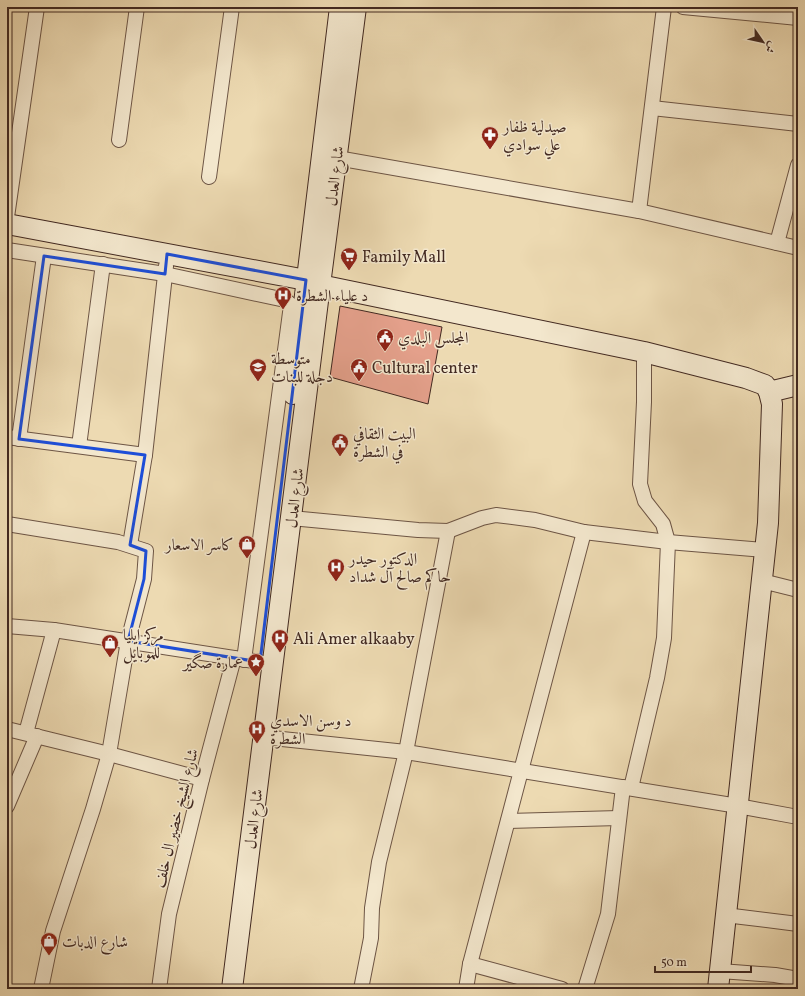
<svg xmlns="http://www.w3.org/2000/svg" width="805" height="996" font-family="Vollkorn,Amiri,serif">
<rect width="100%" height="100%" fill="#eddab2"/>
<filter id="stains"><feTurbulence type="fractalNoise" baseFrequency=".005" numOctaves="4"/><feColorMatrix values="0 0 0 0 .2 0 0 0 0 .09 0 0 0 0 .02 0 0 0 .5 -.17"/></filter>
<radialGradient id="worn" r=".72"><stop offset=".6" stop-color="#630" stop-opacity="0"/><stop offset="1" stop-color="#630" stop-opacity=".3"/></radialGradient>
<!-- building -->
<path fill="#e4a08b" stroke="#422921" d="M340 306 442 327 428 404 330 377Z"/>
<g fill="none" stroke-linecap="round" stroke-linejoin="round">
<!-- street casing -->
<g stroke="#6d5545" stroke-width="16">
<g id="street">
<path d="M683 7 798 18"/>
<path d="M652 108 798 124"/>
<path d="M119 140 137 7"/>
<path d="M337 158 639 211 798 248"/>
<path d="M209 177 232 7"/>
<path d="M639 211 664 7"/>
<path d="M7 217 37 7"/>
<path d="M777 243 798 165"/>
<path d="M7 250 165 274 285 300 291 305 244 660"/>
<path d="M7 437 145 455"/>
<path d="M19 439 44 256"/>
<path d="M79 446 103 264"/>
<path d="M291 518 418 530 448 531 482 518 496 515 535 520 584 532 668 542 765 550"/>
<path d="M7 524 118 542 146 551 144 579 128 641 109 754 93 809 53 931 41 989"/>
<path d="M130 545 145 455 166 266"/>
<path d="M762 581 798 590"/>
<path d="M7 626 54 630 260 662"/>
<path d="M7 729 109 754 202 779"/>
<path d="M26 733 54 630"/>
<path d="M263 737 406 752 738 806 798 817"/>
<path d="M631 788 657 678 664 638 668 542 663 524 645 501 640 484 644 402V352"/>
<path d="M7 806 37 736"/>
<path d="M508 821 619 818"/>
<path d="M725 915 798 924"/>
<path d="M470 964 562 989"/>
<path d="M720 971 775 975 798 979"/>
<path d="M159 989 169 914 202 779 234 658"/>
<path d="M361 989 371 938 372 908 379 862 406 752 448 531"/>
<path d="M466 989 470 964 584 532"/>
<path d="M585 989 608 914 623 787"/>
</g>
</g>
<!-- secondary casing -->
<g stroke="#422921" stroke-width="22">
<g id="secondary">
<path d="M7 224 306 280 320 285 644 352 746 378 765 385 769 392 772 404 768 523 718 989"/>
<path d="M769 392 798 385"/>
<path d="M293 394 340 7"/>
<path d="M232 989 320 285 356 7"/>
</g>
</g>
<!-- street -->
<use href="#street" stroke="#f3e7cd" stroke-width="14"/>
<!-- secondary -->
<use href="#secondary" stroke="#f3e7cd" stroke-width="20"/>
</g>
<!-- marked area -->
<path fill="none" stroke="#1d4ed8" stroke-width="3" stroke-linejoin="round" d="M167 254 306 280 260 662 128 641 144 579 146 551 130 545 145 455 19 439 44 256 165 274Z"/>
<!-- icons -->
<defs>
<g id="pharmacy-pin" transform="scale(0.9)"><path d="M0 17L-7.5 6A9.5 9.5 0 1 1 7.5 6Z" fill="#8f2418" stroke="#f3e7cd"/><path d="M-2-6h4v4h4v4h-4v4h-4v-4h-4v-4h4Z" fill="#fff"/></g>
<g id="supermarket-pin" transform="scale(0.9)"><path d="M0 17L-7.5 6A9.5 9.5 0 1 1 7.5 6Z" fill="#8f2418" stroke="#f3e7cd"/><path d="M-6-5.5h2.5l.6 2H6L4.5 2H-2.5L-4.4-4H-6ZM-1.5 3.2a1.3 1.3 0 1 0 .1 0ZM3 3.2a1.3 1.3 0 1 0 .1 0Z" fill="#fff"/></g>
<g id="hospital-pin" transform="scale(0.9)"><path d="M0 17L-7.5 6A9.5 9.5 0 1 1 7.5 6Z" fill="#8f2418" stroke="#f3e7cd"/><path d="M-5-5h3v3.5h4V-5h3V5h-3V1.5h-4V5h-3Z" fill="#fff"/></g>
<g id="civic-pin" transform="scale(0.9)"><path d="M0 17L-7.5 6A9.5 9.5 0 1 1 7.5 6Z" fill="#8f2418" stroke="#f3e7cd"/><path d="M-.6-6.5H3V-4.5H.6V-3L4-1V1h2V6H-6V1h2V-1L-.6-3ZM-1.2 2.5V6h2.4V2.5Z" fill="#fff"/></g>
<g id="school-pin" transform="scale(0.9)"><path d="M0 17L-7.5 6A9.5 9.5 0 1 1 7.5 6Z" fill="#8f2418" stroke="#f3e7cd"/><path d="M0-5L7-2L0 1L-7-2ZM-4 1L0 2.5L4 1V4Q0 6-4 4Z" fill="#fff"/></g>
<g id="shop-pin" transform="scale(0.9)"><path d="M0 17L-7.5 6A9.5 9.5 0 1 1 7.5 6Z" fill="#8f2418" stroke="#f3e7cd"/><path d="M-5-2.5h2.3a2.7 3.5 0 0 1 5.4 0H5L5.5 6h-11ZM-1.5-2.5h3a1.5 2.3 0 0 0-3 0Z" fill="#fff"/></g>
<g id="sight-pin" transform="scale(0.9)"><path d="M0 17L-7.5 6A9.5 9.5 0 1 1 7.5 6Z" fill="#8f2418" stroke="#f3e7cd"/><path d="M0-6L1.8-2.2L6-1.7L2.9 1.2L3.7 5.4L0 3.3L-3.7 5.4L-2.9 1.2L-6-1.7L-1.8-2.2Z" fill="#fff"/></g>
</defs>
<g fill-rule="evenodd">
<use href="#pharmacy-pin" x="490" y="135"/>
<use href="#supermarket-pin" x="349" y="256"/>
<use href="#hospital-pin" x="283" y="295"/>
<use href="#civic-pin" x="385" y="337"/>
<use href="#school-pin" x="258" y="367"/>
<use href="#civic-pin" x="359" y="367"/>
<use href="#civic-pin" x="340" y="442"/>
<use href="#shop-pin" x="247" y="544"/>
<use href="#hospital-pin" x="336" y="567"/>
<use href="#hospital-pin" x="280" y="638"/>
<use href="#shop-pin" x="110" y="643"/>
<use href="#sight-pin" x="256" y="662"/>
<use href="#hospital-pin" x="257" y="729"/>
<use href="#shop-pin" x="49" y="941"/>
</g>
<g text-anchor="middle" stroke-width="3" stroke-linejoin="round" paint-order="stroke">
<!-- poi labels -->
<g font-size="16" fill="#422921" stroke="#f3e7cd" text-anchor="start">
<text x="503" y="132">صيدلية ظفار<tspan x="503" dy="18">علي سوادي</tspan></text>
<text x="362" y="262">Family Mall</text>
<text x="296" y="301">د علياء الشطرة</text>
<text x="398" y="343">المجلس البلدي</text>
<text x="271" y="364">متوسطة<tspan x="271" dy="18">دجلة للبنات</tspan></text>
<text x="372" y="373">Cultural center</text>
<text x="353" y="439">البيت الثقافي<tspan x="353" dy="18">في الشطرة</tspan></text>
<text x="234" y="550" text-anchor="end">كاسر الاسعار</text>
<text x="349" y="564">الدكتور حيدر<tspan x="349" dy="18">حاكم صالح آل شداد</tspan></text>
<text x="123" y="640">مركز ايليا<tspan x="123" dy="18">للموبايل</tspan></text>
<text x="293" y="644">Ali Amer alkaaby</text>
<text x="243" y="668" text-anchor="end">عمارة صگير</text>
<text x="270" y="726">د وسن الاسدي<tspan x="270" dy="18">الشطرة</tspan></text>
<text x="62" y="947">شارع الدبات</text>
</g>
<!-- street labels -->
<g font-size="16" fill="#422921" stroke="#f3e7cd">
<text transform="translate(334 176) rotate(-83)" y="6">شارع العدل</text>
<text transform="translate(294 498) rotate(-83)" y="6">شارع العدل</text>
<text transform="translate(175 818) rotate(-76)" y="6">شارع الشيخ خضير ال خلف</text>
<text transform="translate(253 819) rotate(-83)" y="6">شارع العدل</text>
</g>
</g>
<!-- margin -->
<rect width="805" height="996" fill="none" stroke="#eddab2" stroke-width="24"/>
<rect x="8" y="8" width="789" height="980" fill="none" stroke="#422921" stroke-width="2"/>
<rect x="12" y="12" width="781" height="972" fill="none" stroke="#422921"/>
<!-- north arrow -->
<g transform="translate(763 42) rotate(124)" stroke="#f3e7cd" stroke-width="3" paint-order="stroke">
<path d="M0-3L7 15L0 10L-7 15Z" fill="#422921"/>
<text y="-6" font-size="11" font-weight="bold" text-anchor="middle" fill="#422921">ش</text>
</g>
<!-- scale -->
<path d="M655 966v6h96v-6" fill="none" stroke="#422921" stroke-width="2"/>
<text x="661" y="966" font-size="12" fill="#422921" stroke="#f3e7cd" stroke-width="3" paint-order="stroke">50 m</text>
<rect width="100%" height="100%" filter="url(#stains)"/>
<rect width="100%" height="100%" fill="url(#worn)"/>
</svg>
